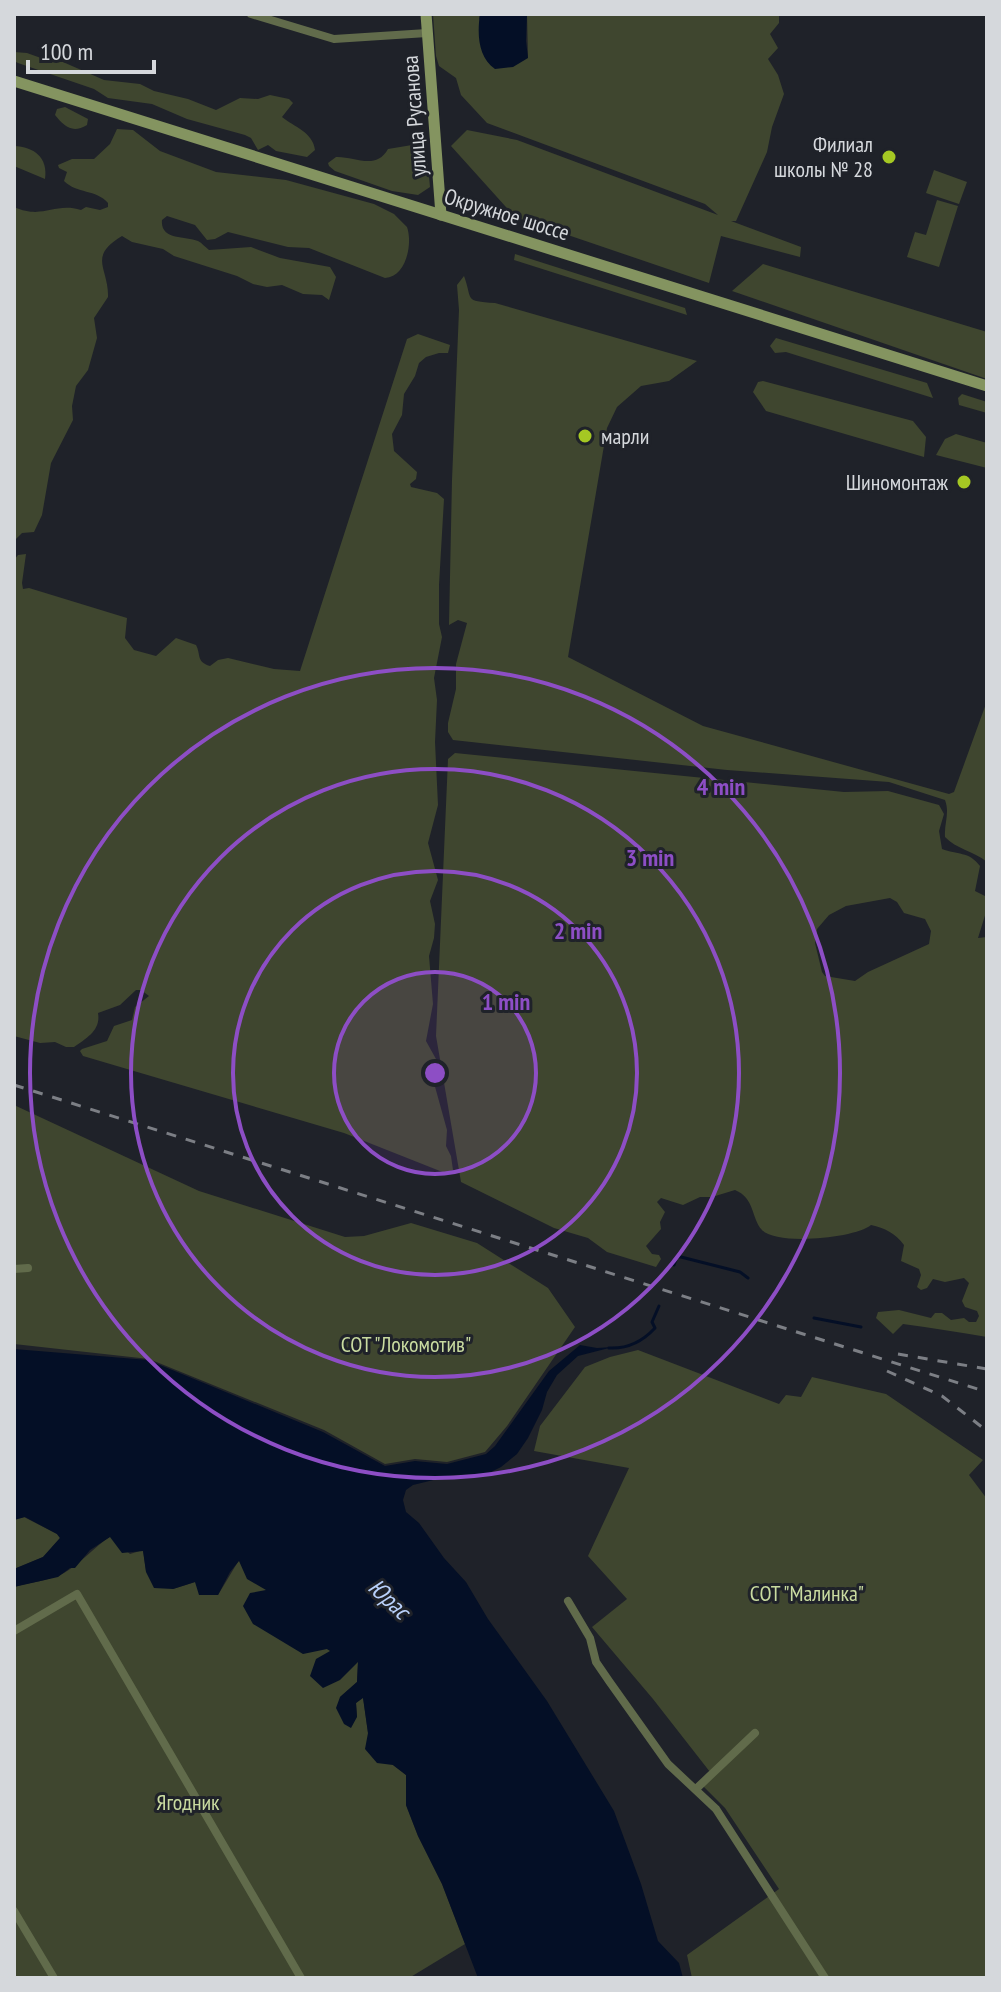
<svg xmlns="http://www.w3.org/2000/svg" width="1001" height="1992" font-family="'PT Sans Narrow',sans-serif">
<rect width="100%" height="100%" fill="#1f2229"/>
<!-- green -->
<g fill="#3f462f" fill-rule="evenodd">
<path d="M433 14H480L479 19 528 58 527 14H779V23L770 34 778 48 768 59 778 75 784 94 772 127 767 152 736 221H731L801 247 800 257 721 236 709 283 515 217 451 146 467 130 517 140 718 215 705 204 487 123 461 95 456 78 439 66 436 56Z"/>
<path d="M14 52 27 53 52 62H63L104 80 140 84 154 91 188 99 216 110 240 98 258 99 270 95 289 99 293 103 282 117C294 127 313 132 315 150L307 157 276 151 268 145 258 150 251 138 245 135 187 119 152 104 108 98 94 89 18 63 14 61Z"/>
<path d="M65 107 88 119 87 125C72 134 64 126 55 115L57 109Z"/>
<path d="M117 129 133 130 160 151 216 172 286 180 374 204 394 214 407 227C413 244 406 277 385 278L309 248 288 247 228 232 215 239 207 240 195 225 167 216 162 220C160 240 185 236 198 241 202 243 205 247 209 250L251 247 280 258 330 267 336 277 329 300 322 295 303 294 282 285 267 287 253 284 237 276 174 256 163 249 132 242 122 236C87 257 109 268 108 297L94 318 97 338 88 370 76 386 72 406 73 420 51 463 42 515 34 532 22 533 14 541V207C43 220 54 202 81 210L86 207 100 210 108 207V203C96 189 77 194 64 181L67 172 59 168 58 165 72 159H94L110 144Z"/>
<path d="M418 144V148L427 155 430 187 418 195 392 191 335 171 329 166 328 163 336 157C354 156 376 171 388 149Z"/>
<path d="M14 146C34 147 48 157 45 179L14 166Z"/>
<path d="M934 170 967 182 959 204 926 193Z"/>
<path d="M937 200 958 206 939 267 907 257 915 232 926 235Z"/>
<path d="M515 254 685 308 687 315 514 260Z"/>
<path d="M763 264 987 332V379L732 291Z"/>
<path d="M464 276C473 300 463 301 495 303L697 361 669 381 641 386 617 407 607 428 568 657 703 726 949 794 954 792 987 701V862C974 851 956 849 945 837 944 823 950 813 945 800L889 782 727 770 453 740 448 732V723L456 689V664L467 623 458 620 449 625 452 480 459 310 457 285Z"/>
<path d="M418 334 450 345 448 353H439L426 357 419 363 415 376 404 394 402 415 392 434 394 451 417 472 416 479 410 484 411 487 437 493 444 499 439 585V624L442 637 434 678 437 700 435 742 438 805 428 843 438 880 430 901 435 924 434 938 429 956 433 1004 426 1041 436 1059 434 1083 447 1130 446 1146 451 1156 453 1170 445 1173 344 1133 83 1056 80 1051 82 1049 107 1041 114 1026 132 1020 135 1007 149 996 141 990H136L120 1005 98 1013C101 1030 87 1038 74 1047H66L55 1042 40 1043 14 1036V560L18 555 26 554 22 583 23 589 29 588 127 618 125 638 134 650 156 656 176 638 196 645C201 654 196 662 210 666L218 660 228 658 274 669 300 671 407 339Z"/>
<path d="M776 338 927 383 933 398 786 352 775 353 770 346Z"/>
<path d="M763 381 913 421 926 437 924 457 766 411 753 392 758 382Z"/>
<path d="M962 394 987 402V413L959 405 958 398Z"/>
<path d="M956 434 987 443V468L936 455 945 439Z"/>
<path d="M455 753 844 792 888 791 939 805 944 814 939 831 942 849C957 855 969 851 980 866L975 891 987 897V909L978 938 987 937V1337C959 1332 932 1328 903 1324L893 1334 876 1318 878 1312 899 1310 931 1318 935 1313H942L951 1320 964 1318 969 1322H976L979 1316 977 1311 965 1307 962 1301 969 1283 964 1278 945 1282 933 1279 927 1288 921 1290 917 1287 921 1275 919 1269 901 1261 904 1245C895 1233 885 1228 871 1225 856 1238 777 1246 762 1230 751 1218 755 1198 735 1190L712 1197H700L683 1205 661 1198 657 1202 665 1212 660 1222 661 1229 646 1246 652 1254 659 1255 661 1259 656 1267 607 1252 588 1238 554 1228 461 1182 436 1036 448 759ZM890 898 897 902 904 913 925 919 931 931 929 944 868 972 855 981 825 976 822 972 815 943 817 929 829 915 846 906Z"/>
<path d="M14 1105 199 1191 345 1237 364 1236 411 1223 477 1243 548 1288 575 1327 507 1426 485 1452 447 1462 415 1459 385 1464 324 1430 149 1359 14 1344Z"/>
<path d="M638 1350 779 1404 786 1395 801 1397 812 1377 886 1394 983 1460 969 1475 987 1499V1978H692L687 1955 779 1889 725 1808 700 1783 710 1772 653 1699 592 1627 627 1599 588 1556 629 1468 534 1451 540 1426 585 1367 610 1357Z"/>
<path d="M24 1517 57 1534 60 1538 43 1557 14 1569V1520Z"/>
<path d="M111 1536 130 1554 143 1550 146 1571 173 1589 195 1582 218 1595 239 1560 327 1649 358 1661 357 1682 340 1697 357 1717 356 1703 363 1697 368 1733 393 1765 406 1775V1805L418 1836 442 1884 465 1944 409 1978H14V1587C31 1582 48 1581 64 1573 81 1563 94 1547 111 1536Z"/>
</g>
<!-- water -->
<g fill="#040f26">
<path d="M480 14H527L526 41 528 58 513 67 495 69C478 57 477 34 480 14Z"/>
<path d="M580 1345 597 1348 613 1347 578 1356 557 1375 547 1392 542 1410 528 1438 517 1454 501 1467 487 1474 454 1475 413 1485 406 1490 403 1500 406 1512 419 1523 444 1558 466 1582 488 1619 547 1701 614 1811 641 1884 658 1941 679 1963 683 1978H478L442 1884 418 1836 406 1805V1775L393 1765 377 1763 365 1749 368 1733 363 1698 356 1703 357 1717 351 1728 344 1724 336 1708 340 1697 357 1682 358 1662 340 1680 323 1688 310 1676 316 1659 330 1651 327 1649 303 1654 253 1624 243 1606 250 1593 266 1590 247 1579 239 1561 230 1572 218 1595H199L195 1582 173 1589 154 1588 146 1572 143 1551 122 1553 110 1537 90 1550 75 1568H70L58 1577 14 1587V1569L43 1557 60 1538 57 1534 25 1517 14 1520V1349L148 1360 323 1432 385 1466 415 1461 447 1464 486 1454 495 1446 549 1371Z"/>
</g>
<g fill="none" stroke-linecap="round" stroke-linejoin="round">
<!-- stream -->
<g stroke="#040f26" stroke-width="3">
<path d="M674 1265 677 1257H681L740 1272 748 1278"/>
<path d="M814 1318 861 1327"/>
<path d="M609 1348C628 1349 643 1341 655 1328L652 1322 659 1306"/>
</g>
<!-- street -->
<g stroke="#616b4b" stroke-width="8">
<path d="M251 14 334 39 427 33"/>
<path d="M14 1269 28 1268"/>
<path d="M568 1601 590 1638 596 1662 609 1681 668 1764 716 1809 825 1978"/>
<path d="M14 1631 77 1594 301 1978"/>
<path d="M697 1788 755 1733"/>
<path d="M14 1911 54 1978"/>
</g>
<!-- secondary -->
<g stroke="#849460" stroke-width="11">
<path d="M426 14 441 215"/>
<path d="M14 81 987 386"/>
</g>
<!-- rail -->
<g stroke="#7c7f85" stroke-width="3" stroke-dasharray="10 10" stroke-linecap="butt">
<path d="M14 1085 987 1392"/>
<path d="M898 1354 987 1369"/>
<path d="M887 1371 942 1396 987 1431"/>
</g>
</g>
<!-- distance rings -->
<circle cx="435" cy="1073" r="101" fill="#8d4ec5" fill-opacity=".12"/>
<g fill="none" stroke="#8d4ec5" stroke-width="4">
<circle cx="435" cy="1073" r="101"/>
<circle cx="435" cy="1073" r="202"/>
<circle cx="435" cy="1073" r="304"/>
<circle cx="435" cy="1073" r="405"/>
</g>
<!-- markers -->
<g fill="#a5c823" stroke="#1f2229" stroke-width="3">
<circle cx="889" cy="157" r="8"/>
<circle cx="585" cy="436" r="8"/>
<circle cx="964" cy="482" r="8"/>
</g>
<g text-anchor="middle" stroke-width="6" stroke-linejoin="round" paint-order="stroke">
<!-- street labels -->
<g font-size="22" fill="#d5d8dc" stroke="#1f2229">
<text transform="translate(414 116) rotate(-94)" y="8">улица Русанова</text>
<text transform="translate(507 214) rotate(17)" y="8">Окружное шоссе</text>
</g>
<!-- poi labels -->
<g font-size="22" fill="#d5d8dc" stroke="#1f2229" text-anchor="end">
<text x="873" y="152">Филиал<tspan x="873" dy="25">школы № 28</tspan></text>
<text x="601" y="444" text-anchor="start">марли</text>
<text x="948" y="490">Шиномонтаж</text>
</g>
<!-- park labels -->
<g font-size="22" fill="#c9dba0" stroke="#1f2229">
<text x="406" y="1352">СОТ "Локомотив"</text>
<text x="807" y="1601">СОТ "Малинка"</text>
<text x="188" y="1810">Ягодник</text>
</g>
<!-- water labels -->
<g font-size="24" font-style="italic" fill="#b9d1fb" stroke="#1f2229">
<text transform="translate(389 1599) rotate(43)" y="8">Юрас</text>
</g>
</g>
<circle cx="435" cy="1073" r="12" fill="#8d4ec5" stroke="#1f2229" stroke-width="4"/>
<g font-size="24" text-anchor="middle" font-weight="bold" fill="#8d4ec5" stroke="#1f2229" stroke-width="6" stroke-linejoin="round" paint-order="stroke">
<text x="721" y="795">4 min</text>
<text x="650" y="866">3 min</text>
<text x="578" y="939">2 min</text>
<text x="506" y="1010">1 min</text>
</g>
<!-- border -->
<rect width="1001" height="1992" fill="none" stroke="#d5d8dc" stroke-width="32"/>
<!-- scale -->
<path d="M28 60v12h126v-12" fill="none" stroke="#d5d8dc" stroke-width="4"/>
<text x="40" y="60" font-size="24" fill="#d5d8dc" stroke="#1f2229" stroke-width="6" paint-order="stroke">100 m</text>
</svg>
